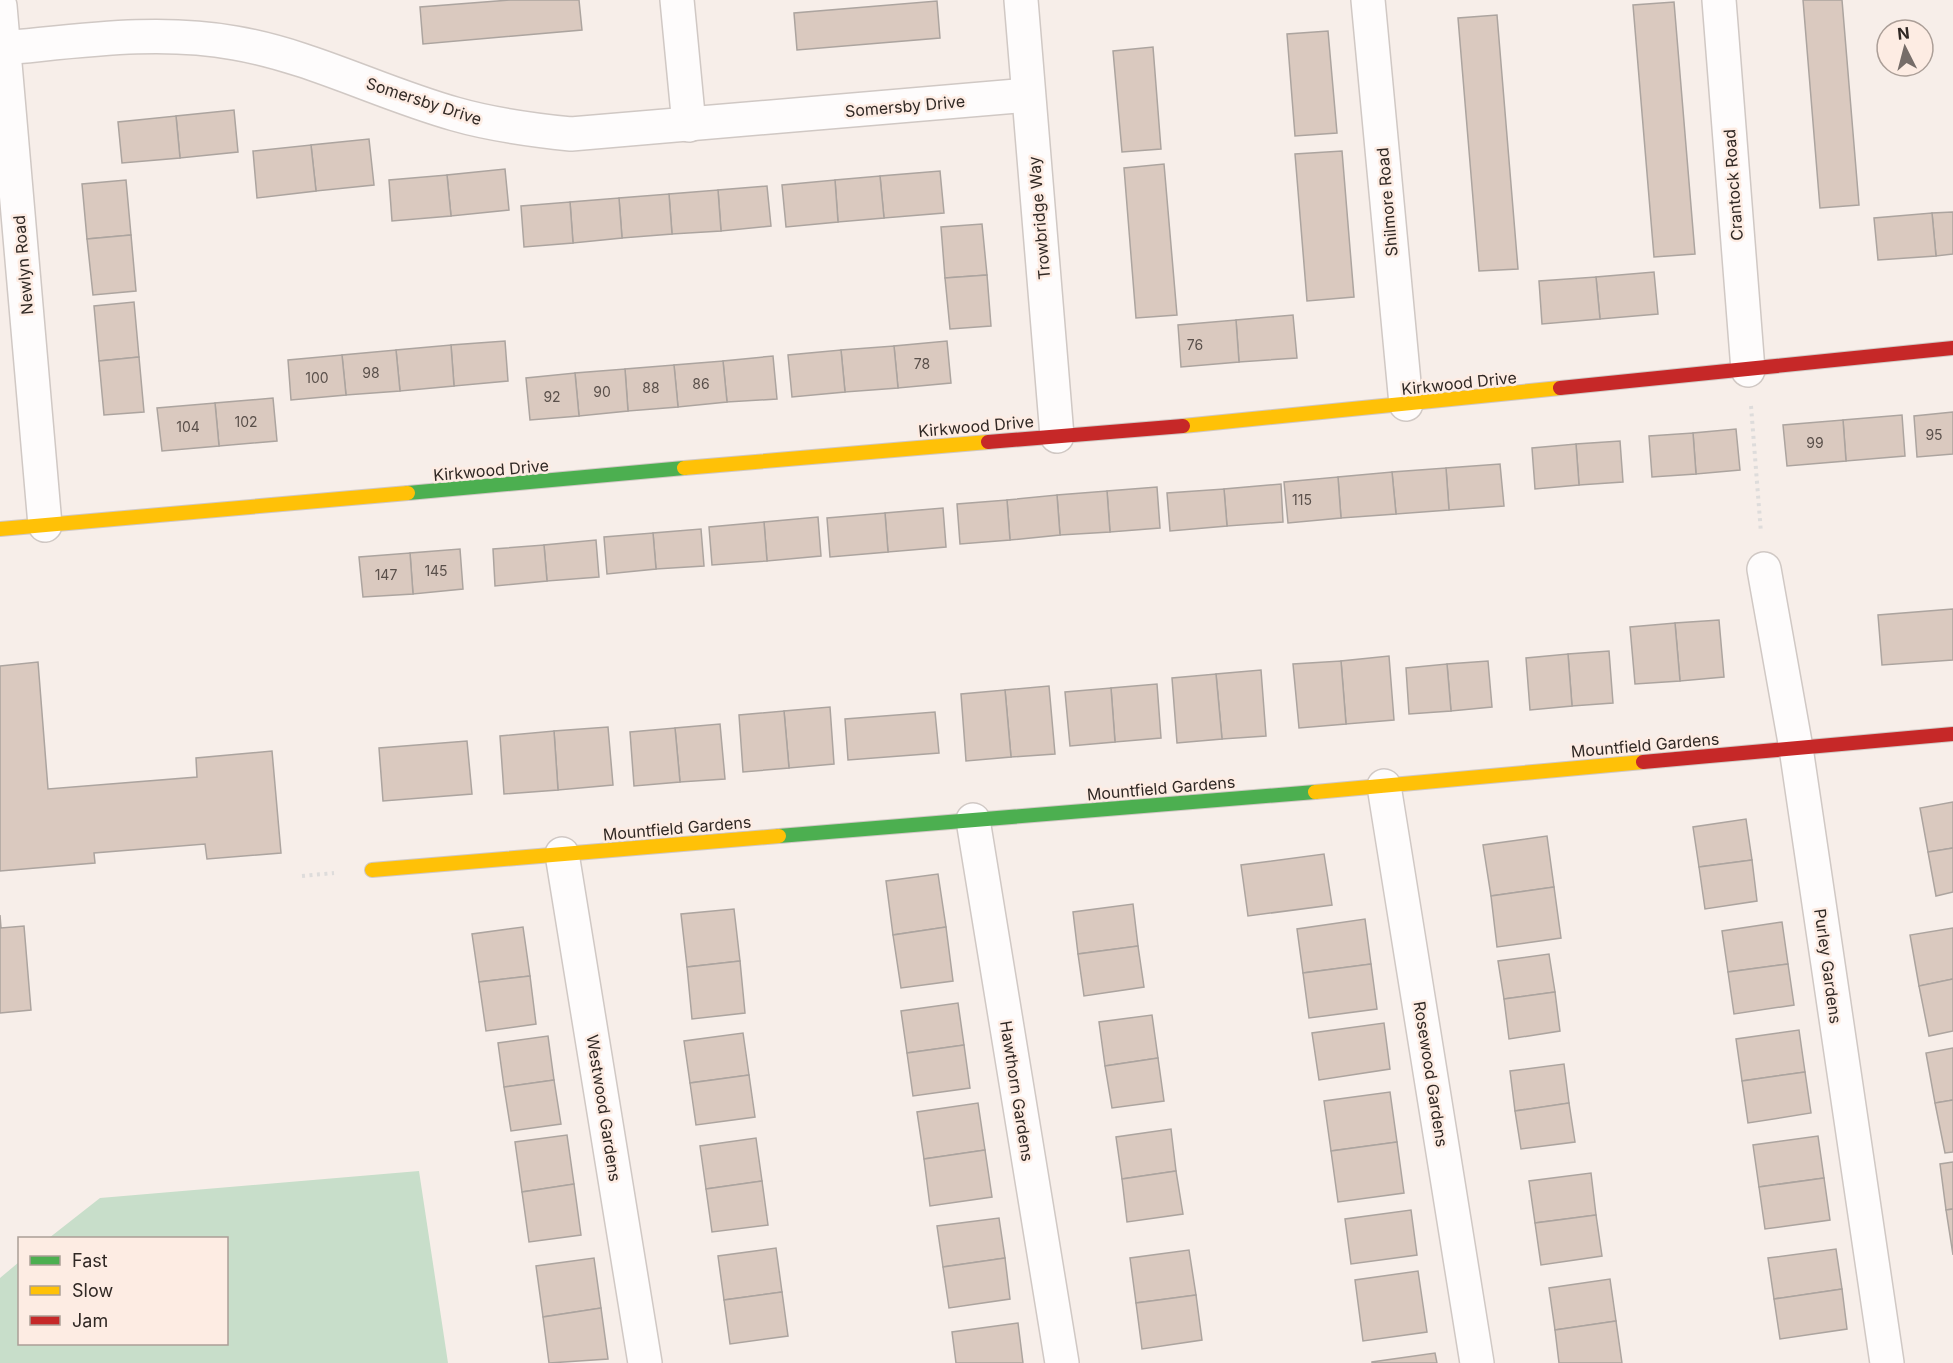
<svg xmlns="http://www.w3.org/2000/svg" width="1953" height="1363" font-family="Inter,sans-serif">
<rect width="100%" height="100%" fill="#f7eee9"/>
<!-- green -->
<path fill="#c8deca" d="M419 1171 448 1363H0V1278L19 1262 20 1344H226V1238H49L100 1198Z"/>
<!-- building -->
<g fill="#dac9bf" stroke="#aca49f" stroke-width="1.5">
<path d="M510 0H579L582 30 423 44 420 7Z"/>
<path d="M1803 0H1842L1859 205 1820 208Z"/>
<path d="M937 1 940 38 797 50 794 13Z"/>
<path d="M1674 2 1695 254 1654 257 1633 5Z"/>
<path d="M1497 15 1518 269 1479 271 1458 18Z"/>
<path d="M1328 31 1337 133 1295 136 1287 34Z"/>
<path d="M1153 47 1161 149 1122 152 1113 51Z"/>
<path d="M234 110 238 152 180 158 176 116Z"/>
<path d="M176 116 180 158 122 163 118 122Z"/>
<path d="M369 139 374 185 316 191 311 145Z"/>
<path d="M311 145 316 191 257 198 253 151Z"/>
<path d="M1342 151 1354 297 1307 301 1295 154Z"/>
<path d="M1164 164 1177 315 1136 318 1124 168Z"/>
<path d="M505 169 509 210 451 216 447 175Z"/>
<path d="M940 171 944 213 884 218 880 176Z"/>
<path d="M447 175 451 216 392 221 389 180Z"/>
<path d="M880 176 884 218 838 222 835 180Z"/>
<path d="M126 180 131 235 87 239 82 184Z"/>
<path d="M835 180 838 222 786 227 782 185Z"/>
<path d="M767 186 771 226 721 231 718 190Z"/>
<path d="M718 190 721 231 672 234 669 194Z"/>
<path d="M669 194 672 234 622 238 619 198Z"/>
<path d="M619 198 622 238 573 243 570 202Z"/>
<path d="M570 202 573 243 524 247 521 206Z"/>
<path d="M1953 212V254L1936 256 1932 213Z"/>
<path d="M1932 213 1936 256 1878 260 1874 218Z"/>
<path d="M982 224 987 275 945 278 941 227Z"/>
<path d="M131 235 136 291 93 295 87 239Z"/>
<path d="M1654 272 1658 314 1600 319 1596 277Z"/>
<path d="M987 275 991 326 950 329 945 278Z"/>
<path d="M1596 277 1600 319 1542 324 1539 281Z"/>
<path d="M134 302 139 357 99 361 94 306Z"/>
<path d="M1293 315 1297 358 1239 362 1236 320Z"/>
<path d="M1236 320 1239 362 1181 367 1178 325Z"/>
<path d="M505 341 508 381 454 386 451 345Z"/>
<path d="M947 341 951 383 898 388 894 346Z"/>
<path d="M451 345 454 386 400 391 396 350Z"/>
<path d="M894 346 898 388 845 392 841 350Z"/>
<path d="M396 350 400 391 346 395 342 355Z"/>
<path d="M841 350 845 392 792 397 788 355Z"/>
<path d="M342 355 346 395 291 400 288 360Z"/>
<path d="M773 356 777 399 727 402 723 361Z"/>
<path d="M139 357 144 412 104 415 99 361Z"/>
<path d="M723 361 727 402 678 407 674 365Z"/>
<path d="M674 365 678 407 628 411 625 369Z"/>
<path d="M625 369 628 411 579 416 575 373Z"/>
<path d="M575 373 579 416 530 420 526 378Z"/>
<path d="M273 398 277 441 219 446 215 403Z"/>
<path d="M215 403 219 446 162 451 157 408Z"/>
<path d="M1953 412V454L1917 457 1914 416Z"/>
<path d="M1902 415 1905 456 1846 461 1843 420Z"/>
<path d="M1843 420 1846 461 1787 466 1783 425Z"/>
<path d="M1736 429 1740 470 1696 474 1693 433Z"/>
<path d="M1693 433 1696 474 1652 477 1649 436Z"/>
<path d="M1620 441 1623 482 1579 485 1576 444Z"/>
<path d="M1576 444 1579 485 1535 489 1532 448Z"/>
<path d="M1500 464 1504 506 1449 510 1446 468Z"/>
<path d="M1446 468 1449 510 1396 514 1392 472Z"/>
<path d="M1392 472 1396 514 1341 518 1338 477Z"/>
<path d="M1338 477 1341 518 1288 523 1284 482Z"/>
<path d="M1281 484 1283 522 1227 526 1224 489Z"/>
<path d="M1157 487 1160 528 1110 532 1107 491Z"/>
<path d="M1224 489 1227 526 1170 531 1167 493Z"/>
<path d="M1107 491 1110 532 1060 535 1057 495Z"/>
<path d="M1057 495 1060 535 1010 540 1007 500Z"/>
<path d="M1007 500 1010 540 960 544 957 504Z"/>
<path d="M943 508 946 547 888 552 885 513Z"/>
<path d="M885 513 888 552 830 557 827 518Z"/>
<path d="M818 517 821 556 767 561 764 522Z"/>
<path d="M764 522 767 561 712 565 709 527Z"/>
<path d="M701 529 704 566 656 569 653 533Z"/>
<path d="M653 533 656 569 607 574 604 537Z"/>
<path d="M596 540 599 577 547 581 544 545Z"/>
<path d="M544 545 547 581 495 586 493 549Z"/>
<path d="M460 549 463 589 413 594 410 553Z"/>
<path d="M410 553 413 594 363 597 359 557Z"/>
<path d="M1953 609V660L1882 665 1878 615Z"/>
<path d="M1719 620 1724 677 1680 681 1675 623Z"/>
<path d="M1675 623 1680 681 1635 684 1630 627Z"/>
<path d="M1609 651 1613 703 1572 706 1568 654Z"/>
<path d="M1568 654 1572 706 1530 710 1526 658Z"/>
<path d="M1389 656 1394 720 1346 724 1341 661Z"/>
<path d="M1341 661 1346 724 1299 728 1293 664Z"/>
<path d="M1488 661 1492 707 1451 711 1447 664Z"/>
<path d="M38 662 48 789 197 777 196 758 272 751 281 853 207 859 205 844 94 853 95 863 0 871V666Z"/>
<path d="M1447 664 1451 711 1409 714 1406 668Z"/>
<path d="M1261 670 1266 736 1222 739 1216 674Z"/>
<path d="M1216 674 1222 739 1177 743 1172 678Z"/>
<path d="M1157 684 1161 738 1115 742 1111 688Z"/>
<path d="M1049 686 1055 754 1011 757 1005 690Z"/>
<path d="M1111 688 1115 742 1070 746 1065 692Z"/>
<path d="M1005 690 1011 757 966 761 961 694Z"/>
<path d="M830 707 834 764 789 768 784 711Z"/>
<path d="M784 711 789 768 743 772 739 715Z"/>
<path d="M935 712 939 753 848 760 845 719Z"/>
<path d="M720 724 725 779 680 782 675 728Z"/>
<path d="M608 727 613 785 558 790 554 731Z"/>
<path d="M675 728 680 782 634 786 630 732Z"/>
<path d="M554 731 558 790 504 794 500 736Z"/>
<path d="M467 741 472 794 383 801 379 748Z"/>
<path d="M1953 802V848L1928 852 1920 808Z"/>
<path d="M1746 819 1752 860 1699 867 1693 827Z"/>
<path d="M1547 836 1554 887 1491 896 1483 845Z"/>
<path d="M1953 848V892L1936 896 1928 852Z"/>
<path d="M1324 854 1332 905 1248 916 1241 865Z"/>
<path d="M1752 860 1757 901 1705 909 1699 867Z"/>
<path d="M938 874 946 927 893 935 886 881Z"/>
<path d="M1554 887 1561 938 1497 947 1491 896Z"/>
<path d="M1133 904 1138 946 1078 954 1073 912Z"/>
<path d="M734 909 740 961 687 967 681 914Z"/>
<path d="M0 915 1 928 24 926 31 1010 0 1013Z"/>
<path d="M1365 919 1371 964 1303 973 1297 929Z"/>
<path d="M1782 922 1788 964 1728 972 1722 931Z"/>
<path d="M523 927 530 976 479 982 472 934Z"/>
<path d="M946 927 953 981 901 988 893 935Z"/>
<path d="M1953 928V979L1919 986 1910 935Z"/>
<path d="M1138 946 1144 987 1084 996 1078 954Z"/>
<path d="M1549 954 1555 992 1504 999 1498 961Z"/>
<path d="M740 961 745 1013 692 1019 687 967Z"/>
<path d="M1371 964 1377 1009 1309 1018 1303 973Z"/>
<path d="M1788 964 1794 1005 1734 1014 1728 972Z"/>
<path d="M530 976 536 1024 486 1031 479 982Z"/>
<path d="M1953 979V1031L1929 1036 1919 986Z"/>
<path d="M1555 992 1560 1031 1509 1039 1504 999Z"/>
<path d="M958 1003 964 1045 907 1053 901 1011Z"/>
<path d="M1152 1015 1158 1058 1105 1066 1099 1022Z"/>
<path d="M1384 1023 1390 1069 1319 1080 1312 1033Z"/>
<path d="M1799 1030 1805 1072 1742 1081 1736 1039Z"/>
<path d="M743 1033 749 1075 690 1083 684 1041Z"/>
<path d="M548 1036 554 1080 504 1087 498 1043Z"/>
<path d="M964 1045 970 1088 913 1096 907 1053Z"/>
<path d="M1953 1048V1100L1935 1103 1926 1053Z"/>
<path d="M1158 1058 1164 1101 1112 1108 1105 1066Z"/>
<path d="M1564 1064 1569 1103 1515 1111 1510 1071Z"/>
<path d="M1805 1072 1811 1113 1748 1123 1742 1081Z"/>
<path d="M749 1075 755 1117 696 1125 690 1083Z"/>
<path d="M554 1080 561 1124 511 1131 504 1087Z"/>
<path d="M1390 1092 1397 1142 1331 1151 1324 1101Z"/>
<path d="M1953 1100V1152L1945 1153 1935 1103Z"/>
<path d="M978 1103 985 1150 924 1159 917 1112Z"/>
<path d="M1569 1103 1575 1142 1521 1149 1515 1111Z"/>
<path d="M1171 1129 1176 1171 1122 1179 1116 1137Z"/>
<path d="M567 1135 574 1184 522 1192 515 1142Z"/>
<path d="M1818 1136 1824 1178 1759 1187 1753 1145Z"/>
<path d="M756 1138 762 1181 706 1189 700 1146Z"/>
<path d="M1397 1142 1404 1193 1338 1202 1331 1151Z"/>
<path d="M985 1150 992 1197 930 1206 924 1159Z"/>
<path d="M1953 1162V1209L1946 1210 1940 1164Z"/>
<path d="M1176 1171 1183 1214 1127 1222 1122 1179Z"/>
<path d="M1591 1173 1596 1215 1535 1223 1529 1181Z"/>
<path d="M1824 1178 1830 1220 1765 1229 1759 1187Z"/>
<path d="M762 1181 768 1225 712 1232 706 1189Z"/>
<path d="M574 1184 581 1235 529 1242 522 1192Z"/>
<path d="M1953 1209V1255L1946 1210Z"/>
<path d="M1411 1210 1417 1255 1351 1264 1345 1219Z"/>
<path d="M1596 1215 1602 1256 1541 1265 1535 1223Z"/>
<path d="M999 1218 1005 1258 943 1267 937 1226Z"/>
<path d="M776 1248 782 1292 724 1300 718 1256Z"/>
<path d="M1836 1249 1842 1289 1774 1299 1768 1258Z"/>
<path d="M1189 1250 1196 1295 1136 1303 1130 1258Z"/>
<path d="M594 1258 601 1308 543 1317 536 1266Z"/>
<path d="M1005 1258 1010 1299 949 1308 943 1267Z"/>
<path d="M1418 1271 1427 1332 1363 1341 1355 1280Z"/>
<path d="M1610 1279 1616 1321 1555 1330 1549 1288Z"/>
<path d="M1842 1289 1847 1329 1780 1339 1774 1299Z"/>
<path d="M782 1292 788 1336 730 1344 724 1300Z"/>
<path d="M1196 1295 1202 1340 1142 1349 1136 1303Z"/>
<path d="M601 1308 608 1359 549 1363 543 1317Z"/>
<path d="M1616 1321 1622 1363H1559L1555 1330Z"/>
<path d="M1018 1323 1023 1363H956L952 1332Z"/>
<path d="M1435 1353 1437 1363H1372V1362Z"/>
</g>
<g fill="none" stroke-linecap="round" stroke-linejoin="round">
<!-- street casing -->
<g stroke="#d0c8c4" stroke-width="36">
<g id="street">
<path d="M677 0 689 125"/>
<path d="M1021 0 1057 436"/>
<path d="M1368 0 1406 404"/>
<path d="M1719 0 1748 370"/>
<path d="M0 6 45 525"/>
<path d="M4 48C80 41 158 29 235 43 311 56 380 93 455 114 493 125 532 130 571 134L1028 95"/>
<path d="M1764 569 1796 748 1887 1363"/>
<path d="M1384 786 1477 1363"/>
<path d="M973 820 1062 1363"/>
<path d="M562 854 645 1363"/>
</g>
</g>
<!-- fast casing -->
<g stroke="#d0c8c4" stroke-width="16">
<g id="fast">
<path d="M408 493 684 468"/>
<path d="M779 836 1315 792"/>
</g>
</g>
<!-- slow casing -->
<g stroke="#d0c8c4" stroke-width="16">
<g id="slow">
<path d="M1183 426 1560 388"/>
<path d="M684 468 988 442"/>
<path d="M0 529 408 493"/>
<path d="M1315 792 1643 762"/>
<path d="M372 870 779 836"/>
</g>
</g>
<!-- jam casing -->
<g stroke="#d0c8c4" stroke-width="16">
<g id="jam">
<path d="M1560 388 1953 348"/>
<path d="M988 442 1183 426"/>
<path d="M1643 762 1953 734"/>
</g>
</g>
<!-- path -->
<g stroke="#dedcdb" stroke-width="4" stroke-dasharray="3 4.5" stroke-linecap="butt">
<path d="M1751 406 1761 533"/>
<path d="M302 876 334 873"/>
</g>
<!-- street -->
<use href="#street" stroke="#fefcfc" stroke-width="33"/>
<!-- fast -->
<use href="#fast" stroke="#4caf50" stroke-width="14"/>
<!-- slow -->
<use href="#slow" stroke="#ffc107" stroke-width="14"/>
<!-- jam -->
<use href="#jam" stroke="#c62828" stroke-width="14"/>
</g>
<g text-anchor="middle" stroke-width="5" stroke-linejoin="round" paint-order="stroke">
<!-- number labels -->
<g font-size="14" fill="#5a504b">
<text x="1195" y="350">76</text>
<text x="922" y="369">78</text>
<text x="371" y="378">98</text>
<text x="317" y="383">100</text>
<text x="701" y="389">86</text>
<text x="651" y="393">88</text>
<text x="602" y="397">90</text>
<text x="552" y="402">92</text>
<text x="246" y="427">102</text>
<text x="188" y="432">104</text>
<text x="1934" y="440">95</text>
<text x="1815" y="448">99</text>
<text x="1302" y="505">115</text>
<text x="436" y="576">145</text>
<text x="386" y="580">147</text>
</g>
<!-- street labels -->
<g font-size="16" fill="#302824" stroke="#fdece3">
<text transform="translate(424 101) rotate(18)" y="6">Somersby Drive</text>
<text transform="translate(905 106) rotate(-5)" y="6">Somersby Drive</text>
<text transform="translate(1733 185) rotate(-94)" y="6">Crantock Road</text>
<text transform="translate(1387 202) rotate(-95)" y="6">Shilmore Road</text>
<text transform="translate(1039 218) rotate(-95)" y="6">Trowbridge Way</text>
<text transform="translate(23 265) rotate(-95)" y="6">Newlyn Road</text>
<text transform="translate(1459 383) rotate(-6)" y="6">Kirkwood Drive</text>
<text transform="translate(976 426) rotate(-5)" y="6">Kirkwood Drive</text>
<text transform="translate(491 470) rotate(-5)" y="6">Kirkwood Drive</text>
<text transform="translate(1645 745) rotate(-5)" y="6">Mountfield Gardens</text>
<text transform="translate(1161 788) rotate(-5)" y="6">Mountfield Gardens</text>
<text transform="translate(677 828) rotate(-5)" y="6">Mountfield Gardens</text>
<text transform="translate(1828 966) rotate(82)" y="6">Purley Gardens</text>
<text transform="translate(1431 1074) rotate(81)" y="6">Rosewood Gardens</text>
<text transform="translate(1017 1091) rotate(81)" y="6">Hawthorn Gardens</text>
<text transform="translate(604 1108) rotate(81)" y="6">Westwood Gardens</text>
</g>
</g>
<!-- legend -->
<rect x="18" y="1237" width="210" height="108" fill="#fdece3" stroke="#ab9e97" stroke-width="1.5"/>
<rect x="30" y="1256" width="30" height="9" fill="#4caf50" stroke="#ab9e97" stroke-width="1.5"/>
<text x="72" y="1267" font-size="18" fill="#302824">Fast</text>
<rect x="30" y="1286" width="30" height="9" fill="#ffc107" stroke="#ab9e97" stroke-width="1.5"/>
<text x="72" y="1297" font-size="18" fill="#302824">Slow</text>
<rect x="30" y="1316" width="30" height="9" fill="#c62828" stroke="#ab9e97" stroke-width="1.5"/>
<text x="72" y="1327" font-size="18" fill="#302824">Jam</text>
<!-- north arrow -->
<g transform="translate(1905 48) rotate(354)"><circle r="28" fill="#fdece3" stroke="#ab9e97" stroke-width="1.5"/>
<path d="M0-4.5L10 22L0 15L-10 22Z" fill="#766d69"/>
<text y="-9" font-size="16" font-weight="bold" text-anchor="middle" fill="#302824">N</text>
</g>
</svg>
